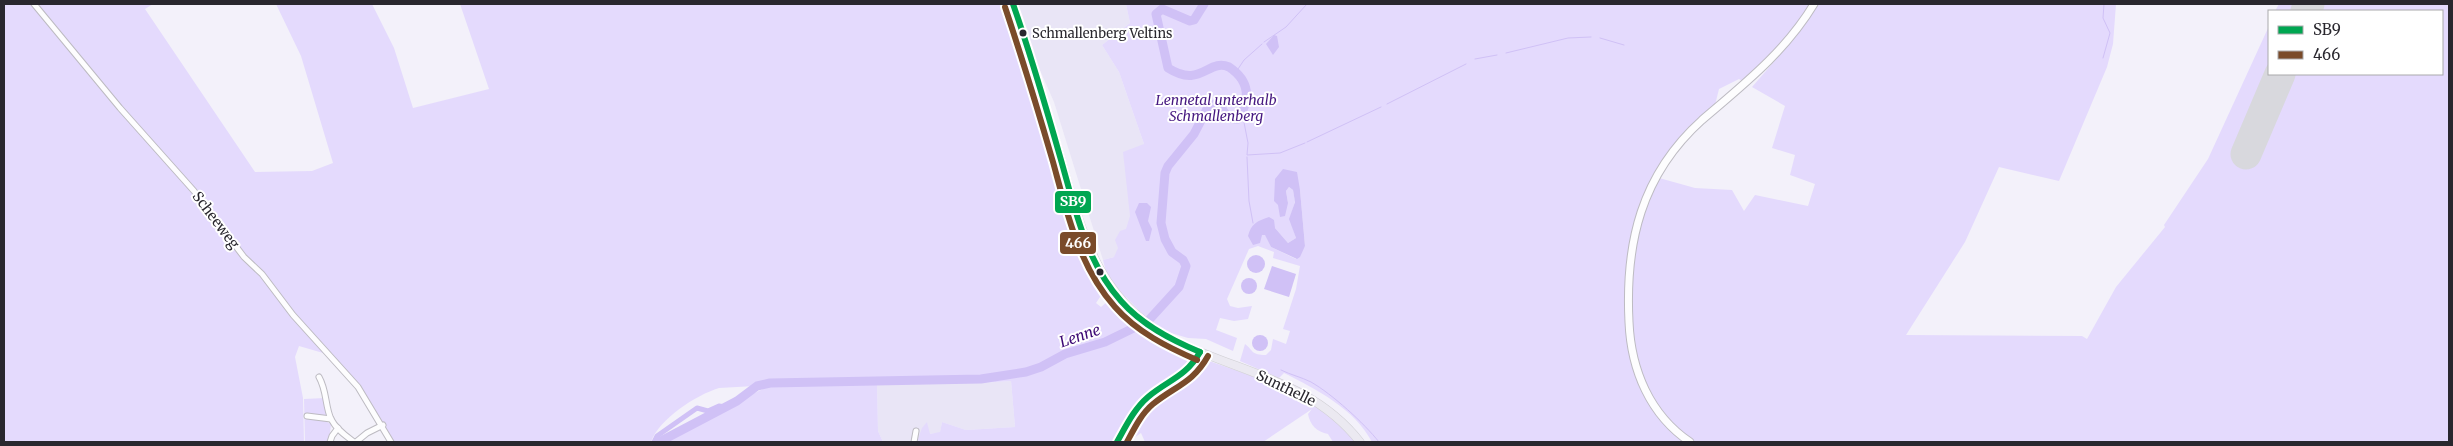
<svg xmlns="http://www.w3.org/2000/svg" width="2453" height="446" font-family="Merriweather,serif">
<rect width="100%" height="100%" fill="#f3f1fa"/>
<!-- built -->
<g fill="#e9e5f6">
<path d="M1016 4H1126L1130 23 1102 45 1119 72 1144 144 1131 227 1121 255 1103 260 1054 102 1020 25Z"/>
<path d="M1011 381 1015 427 966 430 942 422 940 433 929 434 927 423 917 442H883L878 431 877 383H981Z"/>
</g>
<!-- green -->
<g fill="#e4dafd" fill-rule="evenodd">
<path d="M4 4H153L145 9 255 172 312 171 333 163 301 56 276 4H372L394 48 413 108 489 89 460 4H1007L1025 54 1035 94 1040 101 1078 231 1102 294 1096 303 1101 307 1108 301 1116 304 1132 320 1190 356C1188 383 1147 383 1136 403L1145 414C1164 392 1196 387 1209 361 1263 380 1318 396 1355 442H1333L1328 434C1317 432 1310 425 1308 414L1312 409 1263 442H1145L1141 433 1128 442H917L922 428 927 422 930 434 940 432 942 422 966 430 1015 427 1011 381 981 383H877L878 431 883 442H667L705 417 771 385 719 388C696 395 659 419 651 442H393L371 406 330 355 299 346 295 357 303 398 304 442H4Z"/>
<path d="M1126 4H1811L1788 37 1744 82 1739 79 1719 89 1715 105 1669 150 1652 176 1695 188 1732 190 1744 211 1755 195 1808 206 1815 184 1790 175 1795 155 1772 148 1785 106 1752 87 1792 41 1818 4H2116L2113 44 2107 67 2059 181 1999 167 1965 242 1906 335 2082 336 2087 339 2116 287 2165 227 2164 225 2208 159 2269 26V74H2442V11H2275L2279 4H2449V442H1372C1355 409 1316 389 1284 373L1279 378 1240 361 1245 344C1254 351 1251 355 1266 355L1271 350 1273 339 1286 344 1290 331 1283 329 1296 289 1300 266 1273 258 1274 252 1258 246 1249 249 1227 299 1230 306 1238 308 1252 306 1248 319 1234 321 1220 318 1216 330 1237 338 1233 351 1206 339 1188 338 1171 333 1146 318 1126 297 1120 296 1107 276 1103 260 1114 257 1118 248 1115 240 1120 231 1126 229 1130 216 1123 152 1144 144 1119 72 1102 45 1130 23ZM1275 179 1300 190 1305 246 1296 259 1271 247 1265 234 1262 235 1275 228 1288 243 1296 238 1290 219 1295 201 1293 190 1289 187 1286 191 1288 203Z"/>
<path d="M325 398 327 415 323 420 331 424 329 442H305L304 399Z"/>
</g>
<!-- water -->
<g fill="#d0c1f6">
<path d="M1274 35 1277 36 1279 47 1273 55 1266 44Z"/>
<path d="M1283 169 1297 172 1300 190 1305 246 1300 257 1297 259 1271 247 1265 235H1262L1260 243 1253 245 1248 236C1251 224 1257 221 1269 217L1274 220 1275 228 1288 243 1296 238 1289 219 1295 202 1293 190 1289 187 1286 191 1288 203 1285 216 1280 217 1278 205 1274 201 1275 179Z"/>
<path d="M1139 203H1147L1151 207 1148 221 1152 229 1149 241H1146L1135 212Z"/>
<circle cx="1256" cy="264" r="9"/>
<path d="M1272 266 1296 274 1289 297 1264 289Z"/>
<circle cx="1249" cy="286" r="8"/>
<circle cx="1260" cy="343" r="8"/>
</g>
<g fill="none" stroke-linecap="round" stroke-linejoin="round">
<!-- stream -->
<g stroke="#d0c1f6" stroke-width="1">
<path d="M1600 38 1624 45"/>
<path d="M1264 42 1286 27 1307 4"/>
<path d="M1506 53 1568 38 1591 37"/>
<path d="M2103 58 2110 33 2103 18 2104 4"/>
<path d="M1475 59 1497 55"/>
<path d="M1236 72 1244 60 1262 44"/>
<path d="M1387 104 1466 64"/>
<path d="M1242 112 1248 143 1247 155 1280 153 1305 143"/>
<path d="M1307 142 1381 107"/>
<path d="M1247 157 1249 201 1253 223"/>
<path d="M1281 370C1291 375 1301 377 1311 382 1332 394 1364 423 1379 442"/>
</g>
<!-- canal -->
<path stroke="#d0c1f6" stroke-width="5" d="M654 442 657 436 697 408 708 411 719 406 725 407"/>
<!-- river -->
<path stroke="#d0c1f6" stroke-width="9" d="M659 442 737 401 757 386 770 383 981 379 1026 372 1041 367 1065 354 1105 342 1148 321 1179 287 1186 266 1183 260 1172 252 1165 239 1161 223 1165 173 1168 166 1194 134 1209 105 1219 104C1224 111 1227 120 1238 119 1251 99 1250 81 1229 67 1208 58 1201 89 1168 68L1156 14 1162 9 1190 21 1194 20 1204 4"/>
<!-- runway -->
<g stroke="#d8d8dd" stroke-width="31">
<path d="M2306 11 2309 4"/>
<path d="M2246 154 2280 74"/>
</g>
<!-- minor casing -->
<g stroke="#bdbbc2" stroke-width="7">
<g id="minor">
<path d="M34 4 120 108 194 191 244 257 262 274 293 315 358 387 391 442"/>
<path d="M319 377C327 391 325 406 331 419 336 429 346 436 354 442"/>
<path d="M307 416 331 419"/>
<path d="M330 442 332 436 338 428"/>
<path d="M356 442 367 433 383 425"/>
<path d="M914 442 916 431"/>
</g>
</g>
<!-- tertiary casing -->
<g stroke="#bdbbc2" stroke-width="8">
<path id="tertiary" d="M1117 442C1126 426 1133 409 1148 397 1169 379 1187 381 1200 352"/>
</g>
<!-- secondary casing -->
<g stroke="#bdbbc2" stroke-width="9">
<path id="secondary" d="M1690 442C1650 415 1631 370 1629 322 1625 243 1641 175 1702 120 1744 84 1785 52 1814 4"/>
</g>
<!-- primary casing -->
<g stroke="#d0cfd4" stroke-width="9">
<path id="primary" d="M1013 4C1030 53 1044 103 1059 152 1082 233 1097 304 1180 343 1245 374 1313 382 1360 442"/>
</g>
<!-- minor -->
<use href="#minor" stroke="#fdfdfe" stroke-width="5"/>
<!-- tertiary -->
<use href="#tertiary" stroke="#fdfdfe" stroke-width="6"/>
<!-- secondary -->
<use href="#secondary" stroke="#fdfdfe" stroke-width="7"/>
<!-- primary -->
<use href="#primary" stroke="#ebe9f1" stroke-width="8"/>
<!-- bus-1 casing -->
<g stroke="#fff" stroke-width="10">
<g id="bus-1">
<path d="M1013 4C1031 55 1046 107 1061 160 1075 209 1086 262 1121 301 1142 325 1171 340 1200 352"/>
<path d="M1117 442C1126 426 1134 409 1148 397 1168 380 1186 377 1200 352"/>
</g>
</g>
<!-- bus-2 casing -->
<g stroke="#fff" stroke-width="10">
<g id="bus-2">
<path d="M1005 7C1022 58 1038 110 1053 162 1067 213 1079 267 1115 307 1137 332 1167 347 1197 360"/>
<path d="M1127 442C1134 429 1141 414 1153 404 1175 386 1193 383 1208 356"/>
</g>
</g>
<!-- bus-1 -->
<use href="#bus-1" stroke="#00a651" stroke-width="6"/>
<!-- bus-2 -->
<use href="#bus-2" stroke="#7a4b2a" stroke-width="6"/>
</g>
<!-- markers -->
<g fill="#29272e" stroke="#fff" stroke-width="2">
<circle cx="1023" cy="33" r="4.5"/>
<circle cx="1100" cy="272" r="4.5"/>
</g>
<g text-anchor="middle" stroke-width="4" stroke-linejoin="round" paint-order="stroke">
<!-- bus labels -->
<g font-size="13" fill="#29272e" stroke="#fff" text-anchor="start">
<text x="1032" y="38">Schmallenberg Veltins</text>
</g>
<!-- park labels -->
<g font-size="14" font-style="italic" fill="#461880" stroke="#fff">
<text x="1216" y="105">Lennetal unterhalb<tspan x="1216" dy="16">Schmallenberg</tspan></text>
</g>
<!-- street labels -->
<g font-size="14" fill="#29272e" stroke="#fff">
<text transform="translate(216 220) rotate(53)" y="5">Scheeweg</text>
<text transform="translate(1286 388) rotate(26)" y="5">Sunthelle</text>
</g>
<!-- water labels -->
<g font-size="15" font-style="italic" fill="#3c0874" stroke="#fff">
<text transform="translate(1080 336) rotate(-19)" y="5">Lenne</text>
</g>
</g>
<g stroke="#fff" stroke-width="2">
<rect x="1054" y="190" width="38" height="24" rx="5" fill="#00a651"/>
<rect x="1059" y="231" width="38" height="24" rx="5" fill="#7a4b2a"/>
</g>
<g font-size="14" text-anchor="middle" font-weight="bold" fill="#fff">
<text x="1073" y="206">SB9</text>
<text x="1078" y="248">466</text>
</g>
<!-- border -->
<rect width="2453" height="446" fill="none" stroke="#29272e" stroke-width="10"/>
<!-- legend -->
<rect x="2268" y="10" width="175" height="65" fill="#ffffff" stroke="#a9a9ab"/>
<rect x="2278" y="26" width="25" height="8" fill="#00a651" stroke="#a9a9ab"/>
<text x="2313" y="35" font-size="15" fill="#29272e">SB9</text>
<rect x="2278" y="51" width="25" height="8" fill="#7a4b2a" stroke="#a9a9ab"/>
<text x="2313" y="60" font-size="15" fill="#29272e">466</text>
</svg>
